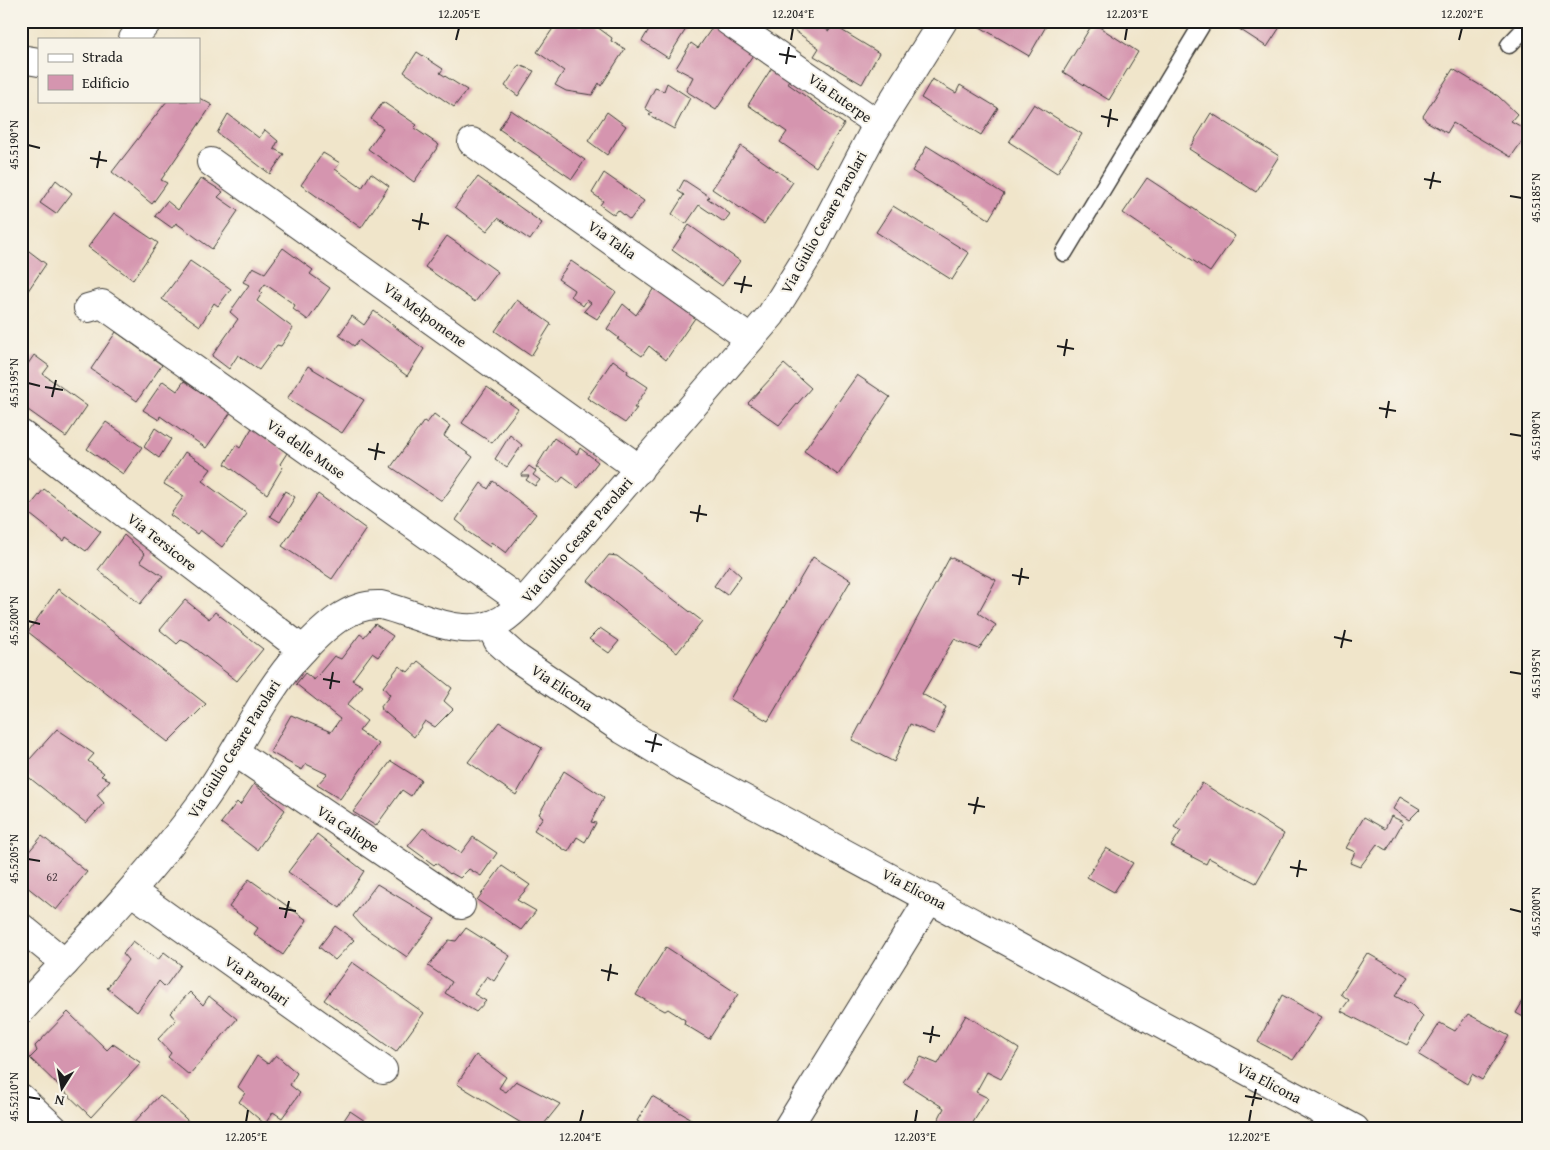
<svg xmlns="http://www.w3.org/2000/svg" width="1550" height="1150" font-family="'Gentium Book Plus',serif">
<rect width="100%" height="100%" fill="#f7f3e8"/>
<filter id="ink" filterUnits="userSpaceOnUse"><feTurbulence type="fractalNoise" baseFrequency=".02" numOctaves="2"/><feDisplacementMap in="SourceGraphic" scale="10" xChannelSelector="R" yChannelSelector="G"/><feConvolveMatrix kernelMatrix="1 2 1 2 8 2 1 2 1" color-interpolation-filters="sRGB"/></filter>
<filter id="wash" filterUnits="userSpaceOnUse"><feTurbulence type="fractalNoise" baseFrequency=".0096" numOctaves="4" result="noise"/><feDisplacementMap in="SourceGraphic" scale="20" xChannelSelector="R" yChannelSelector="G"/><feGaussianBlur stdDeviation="1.12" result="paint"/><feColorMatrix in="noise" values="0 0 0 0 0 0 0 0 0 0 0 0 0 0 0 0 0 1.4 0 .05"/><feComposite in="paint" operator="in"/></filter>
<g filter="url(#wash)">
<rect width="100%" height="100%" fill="#f0e5ca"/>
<g id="blocks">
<!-- building -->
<g fill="#d595af">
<path d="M558 21H574L582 27 586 21H589L612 38 611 41 625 49 601 86 599 83 592 95 566 91 555 85 564 71 537 52Z"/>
<path d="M654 21H691L668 58 642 41Z"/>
<path d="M796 21H827L824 28 829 31 833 25 879 53 862 84 814 56 819 48 791 28Z"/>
<path d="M970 21H1049L1029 56Z"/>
<path d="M1227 21H1284L1267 47Z"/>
<path d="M1093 23 1138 52 1109 100 1063 72Z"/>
<path d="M714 25 757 49 716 110 686 91 693 77 676 68 691 43 698 48Z"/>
<path d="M417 52 443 69 440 73 467 90 454 107 404 72Z"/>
<path d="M519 65 534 71 518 96 505 86Z"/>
<path d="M773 66 790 78 787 83 844 124 816 167 780 142 787 132 748 105Z"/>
<path d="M1453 69 1498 96 1517 114 1511 121 1529 131 1511 157 1453 123 1447 133 1426 121 1423 116Z"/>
<path d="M932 79 956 93 960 85 998 108 981 135 921 98Z"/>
<path d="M667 83 690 98 674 129 649 115 652 113 645 108 655 88 664 91Z"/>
<path d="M199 98 212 105 161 180 167 183 152 204 112 172 167 101H199Z"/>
<path d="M383 102 417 125 414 128 439 145 414 182 368 149 383 128 371 119Z"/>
<path d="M1034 104 1082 134 1057 173 1009 142Z"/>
<path d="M511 110 585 160 572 179 499 129Z"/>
<path d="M607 112 626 126 607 155 588 141Z"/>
<path d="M1211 113 1279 156 1256 192 1189 149Z"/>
<path d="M228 114 259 138 265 130 278 141 274 149 284 154 270 174 217 133Z"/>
<path d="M741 146 793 182 764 224 712 189Z"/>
<path d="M927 146 1004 194 989 219 912 171Z"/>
<path d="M323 153 340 163 335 169 362 188 371 173 389 186 361 228 301 185Z"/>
<path d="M604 173 644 201 630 220 618 210 614 215 600 205 603 201 592 193Z"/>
<path d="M478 177 542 223 530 240 498 218 487 231 455 207Z"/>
<path d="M201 178 223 192 218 197 238 211 212 249 176 223 172 228 155 216 167 201 178 210Z"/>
<path d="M1147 178 1235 236 1210 272 1123 213Z"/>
<path d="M56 180 72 193 56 214 40 203Z"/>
<path d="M684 180 710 197 707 198 730 214 724 222 699 205 686 224 672 214 684 195 678 191Z"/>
<path d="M893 206 969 253 952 280 876 232Z"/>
<path d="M114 213 158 243 133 280 88 247Z"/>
<path d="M689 225 740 261 722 286 672 250Z"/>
<path d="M447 236 498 272 475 302 425 267Z"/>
<path d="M21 245 46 264 21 301Z"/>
<path d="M283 248 313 270 310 274 330 288 308 320 293 309 295 305 265 284 260 291 262 293 257 301 293 328 281 346 277 345 259 370 238 355 229 369 212 356 238 319 230 312 249 285 243 282 253 267 265 273Z"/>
<path d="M190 261 231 289 218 306 214 303 200 326 162 299Z"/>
<path d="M571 261 616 292 597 319 584 311 591 303 587 300 583 306 571 296 574 290 558 279Z"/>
<path d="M654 288 695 318 666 360 649 346 642 356 617 339 619 338 607 329 623 304 636 315Z"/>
<path d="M517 300 551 324 531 356 495 331Z"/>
<path d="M374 311 424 349 407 376 359 340 354 346 339 335 352 316 364 325Z"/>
<path d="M116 332 162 365 137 401 91 369Z"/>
<path d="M34 355 49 366 43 374 87 406 66 437 21 405 27 395 21 390V374Z"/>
<path d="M613 360 628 371 627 373 648 387 634 408H637L625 423 587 398Z"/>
<path d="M784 364 811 388 779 425 748 403Z"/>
<path d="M308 366 364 400 342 433 287 399Z"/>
<path d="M857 375 890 397 838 475 804 451Z"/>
<path d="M163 381 177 391 184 381 231 412 206 448 160 416 159 420 143 410Z"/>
<path d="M487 387 518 409 492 443 462 423Z"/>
<path d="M434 414 450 426 444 436 473 457 442 501 391 467 424 421 427 423Z"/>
<path d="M106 422 142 447 123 474 87 449Z"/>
<path d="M155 428 171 439 159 458 144 447Z"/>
<path d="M252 428 287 453 280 464 283 467 267 494 225 464 236 445 240 448Z"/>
<path d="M510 435 522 445 507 467 495 459Z"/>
<path d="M554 438 577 454 580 448 598 462 578 488 563 477 558 483 536 467Z"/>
<path d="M185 452 211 469 202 481 247 514 222 547 200 530 197 534 170 515 184 496 164 484Z"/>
<path d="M529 466 536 471 533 475 540 480 535 486 526 480 529 476H521Z"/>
<path d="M493 481 536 514 506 553 491 542 490 547 465 530 466 528 456 520 481 483 488 489Z"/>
<path d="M44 489 101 532 86 551 66 537 64 541 26 511Z"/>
<path d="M285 491 295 497 280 522 270 516Z"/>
<path d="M318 494 366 529 332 579 282 546Z"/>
<path d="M124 535 145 554 140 561 163 576 140 604 98 570Z"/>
<path d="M609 555 617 556 702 621 677 653 588 581Z"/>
<path d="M813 557 851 580 768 721 730 699Z"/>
<path d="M950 557 996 580 978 613 996 625 979 649 954 639 922 694 946 707 934 734 910 724 894 762 852 740Z"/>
<path d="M729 565 741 576 727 595 714 586Z"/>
<path d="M58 589 206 704 168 742 28 632Z"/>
<path d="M185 600 209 619 215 612 263 649 237 681 188 643 181 640 177 644 160 630Z"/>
<path d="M375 624 393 636 378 657 372 653 352 680 363 686 347 705 367 721 359 731 379 744 340 799 317 785 327 774 306 764 302 770 270 752 291 715 331 732 340 719 296 684 305 673 314 680 334 656 341 659 360 634 364 637Z"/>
<path d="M600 628 619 641 609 653 589 639Z"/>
<path d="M418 661 452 688 444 701 453 709 435 727 425 721 414 737 380 708 390 695 383 687 399 666 408 672Z"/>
<path d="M499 722 542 748 516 795 468 762Z"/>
<path d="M57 729 94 754 88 761 104 773 101 776 110 780 97 795 104 803 86 823 21 771V769Z"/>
<path d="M391 761 421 780 411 796 402 790 376 826 353 812Z"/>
<path d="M564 771 604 797 591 822 596 823 585 842 577 837 568 852 534 830 543 817 539 814Z"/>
<path d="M1202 783 1284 834 1256 883 1209 858 1206 864 1171 846 1181 831 1174 827Z"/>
<path d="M254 784 285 810 257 850 221 823 237 802 240 805Z"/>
<path d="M1400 797 1420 809 1409 820 1393 809Z"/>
<path d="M1391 816 1403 822 1387 850 1377 844 1360 867 1350 863 1355 852 1346 848 1364 817 1385 829Z"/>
<path d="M423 828 461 853 473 837 497 853 481 876 469 869 460 878 451 873 450 874 436 863 434 865 408 846Z"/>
<path d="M317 834 364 871 340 908 288 872Z"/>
<path d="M42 836 87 872 56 910 21 882V861Z"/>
<path d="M1106 848 1133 863 1114 892 1087 877Z"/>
<path d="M502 866 530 885 517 900 536 911 521 930 477 900Z"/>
<path d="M249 879 307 920 283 955 254 934 258 928 229 907Z"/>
<path d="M377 884 435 919 407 957 362 926 353 916Z"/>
<path d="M335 926 354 940 335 960 319 947Z"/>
<path d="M466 928 510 956 494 981 487 976 474 994 486 1001 476 1012 445 993 452 982 428 966 449 940 456 941Z"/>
<path d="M133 941 158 960 164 952 181 965 165 987 159 981 137 1012 107 988 128 960 123 954Z"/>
<path d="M666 947 738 994 709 1039 684 1024 685 1020 668 1009 665 1011 636 995Z"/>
<path d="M1367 953 1409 977 1395 996 1412 1005 1423 1016 1407 1045 1341 1011 1349 1000 1341 994Z"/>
<path d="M352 962 424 1013 396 1052 324 1000Z"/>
<path d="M1529 991V1020L1516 1013Z"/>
<path d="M190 992 203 1005 209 996 237 1019 189 1075 168 1057 171 1053 158 1039 176 1020 170 1013Z"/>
<path d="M1282 995 1322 1017 1293 1060 1258 1042Z"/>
<path d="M68 1012 107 1050 113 1044 141 1063 91 1117 30 1058 37 1051 35 1046Z"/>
<path d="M1468 1014 1509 1036 1482 1080 1472 1074 1467 1084 1419 1055 1440 1023 1455 1031Z"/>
<path d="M966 1015 1019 1049 1001 1079 987 1072 976 1092 988 1098 969 1129H948L936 1124 944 1108 903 1082 921 1057 938 1064Z"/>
<path d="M276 1055 297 1073 290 1085 300 1093 282 1118 273 1112 265 1124 239 1102 245 1093 238 1087 257 1056 268 1064Z"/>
<path d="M476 1055 506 1077 499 1088 506 1092 516 1081 560 1104 540 1129H531L457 1084Z"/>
<path d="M160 1095 197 1129H128Z"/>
<path d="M652 1096 691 1119 684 1129H650L637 1121Z"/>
<path d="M350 1111 365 1121 360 1129H338Z"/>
</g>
</g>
</g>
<g filter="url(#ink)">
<use href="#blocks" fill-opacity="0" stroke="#3c3a36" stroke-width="1"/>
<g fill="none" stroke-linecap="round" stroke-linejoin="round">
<!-- service casing -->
<g stroke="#3c3a36" stroke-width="19">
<g id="service">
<path d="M1509 45 1529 24"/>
<path d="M1064 253 1204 21"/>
</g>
</g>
<!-- minor casing -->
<g stroke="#3c3a36" stroke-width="30">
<g id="minor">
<path d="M728 21 878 124"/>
<path d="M133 39 148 21"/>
<path d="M21 59 39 62"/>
<path d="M472 142 750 339"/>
<path d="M211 162 627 460 639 470"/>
<path d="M88 308 102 304 508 592 520 604"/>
<path d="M21 434 303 650"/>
<path d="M490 625 498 641 517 658 623 730 683 766 1355 1129"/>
<path d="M235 752 461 905"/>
<path d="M131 891 383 1070"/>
<path d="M21 927 65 963"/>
<path d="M21 1010C83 943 147 878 200 805 237 755 260 696 302 651 323 629 349 603 381 605 419 614 463 642 502 620 512 614 522 603 531 594L771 315 814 246 873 133 943 21"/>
<path d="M21 1098 54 1129"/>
<path d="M787 1129 930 898"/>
</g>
</g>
<!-- service -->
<use href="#service" stroke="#fff" stroke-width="16"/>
<!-- minor -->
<use href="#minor" stroke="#fff" stroke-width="28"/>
</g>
</g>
<!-- ticks -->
<path fill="none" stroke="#1c1c1c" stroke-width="2" d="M456 40 459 28M791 40 793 28M1125 40 1127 28M1459 40 1462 28M779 54 796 57M786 64 789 47M1101 116 1118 120M1108 127 1111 109M28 145 40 148M90 158 107 161M97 168 100 151M1424 179 1441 182M1430 189 1434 172M1510 196 1522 198M412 220 429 224M419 230 422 213M734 283 752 286M741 293 745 276M1057 346 1074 349M1064 356 1067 339M28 383 40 386M45 387 63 390M52 397 56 380M1379 408 1396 411M1386 418 1389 401M1510 434 1522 436M368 449 385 453M375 460 378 443M690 512 707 515M697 522 700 505M1012 575 1029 578M1019 585 1022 568M28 621 40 624M1334 637 1352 641M1341 648 1345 630M1510 672 1522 674M323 679 340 682M330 689 333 672M645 741 662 745M652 752 656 734M968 804 985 807M974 814 978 797M28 859 40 861M1290 867 1307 870M1297 877 1300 860M279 908 296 911M1510 909 1522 912M285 918 289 901M601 970 618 974M608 981 611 964M923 1033 940 1036M930 1043 933 1026M1245 1096 1262 1099M28 1097 40 1099M1252 1106 1256 1089M246 1122 248 1110M580 1122 583 1110M915 1122 917 1110M1249 1122 1251 1110"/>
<g text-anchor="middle" stroke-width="4" stroke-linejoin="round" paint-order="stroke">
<!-- number labels -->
<g font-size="12" fill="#4a3a41">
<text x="52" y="881">62</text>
</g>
<!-- street labels -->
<g font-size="15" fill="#1c1c1c" stroke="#f7f3e8">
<text transform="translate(840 98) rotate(35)" y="5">Via Euterpe</text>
<text transform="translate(824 222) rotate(-61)" y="5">Via Giulio Cesare Parolari</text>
<text transform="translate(612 240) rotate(35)" y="5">Via Talia</text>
<text transform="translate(425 315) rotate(36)" y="5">Via Melpomene</text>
<text transform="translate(306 449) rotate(35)" y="5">Via delle Muse</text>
<text transform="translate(577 540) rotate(-49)" y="5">Via Giulio Cesare Parolari</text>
<text transform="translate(162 542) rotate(38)" y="5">Via Tersicore</text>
<text transform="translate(562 688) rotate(34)" y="5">Via Elicona</text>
<text transform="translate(234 749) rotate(-58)" y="5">Via Giulio Cesare Parolari</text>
<text transform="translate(348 829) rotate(34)" y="5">Via Caliope</text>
<text transform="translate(914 889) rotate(28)" y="5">Via Elicona</text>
<text transform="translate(257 981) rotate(35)" y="5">Via Parolari</text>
<text transform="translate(1269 1083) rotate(28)" y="5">Via Elicona</text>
</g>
</g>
<!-- margin -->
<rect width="1550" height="1150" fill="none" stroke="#f7f3e8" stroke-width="55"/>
<!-- legend -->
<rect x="38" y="38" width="162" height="65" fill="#f7f3e8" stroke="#9f9d96"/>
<rect x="48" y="54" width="25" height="8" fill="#ffffff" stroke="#9f9d96"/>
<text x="82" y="62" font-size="15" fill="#1c1c1c">Strada</text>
<rect x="48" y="75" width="25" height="15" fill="#d595af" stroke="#9f9d96"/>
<text x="82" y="88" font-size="15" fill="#1c1c1c">Edificio</text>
<!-- north arrow -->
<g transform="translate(62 1088) rotate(191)" stroke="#f7f3e8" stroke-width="4" paint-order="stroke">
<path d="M0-4L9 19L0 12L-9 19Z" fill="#1c1c1c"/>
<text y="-8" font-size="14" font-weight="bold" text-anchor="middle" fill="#1c1c1c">N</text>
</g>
<rect x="28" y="28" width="1494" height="1094" fill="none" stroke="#1c1c1c" stroke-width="2"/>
<g font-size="12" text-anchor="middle" fill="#1c1c1c">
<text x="459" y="18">12.205°E</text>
<text x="793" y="18">12.204°E</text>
<text x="1127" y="18">12.203°E</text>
<text x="1462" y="18">12.202°E</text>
<text transform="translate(14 145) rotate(-90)" y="4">45.5190°N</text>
<text transform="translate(1536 198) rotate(-90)" y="4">45.5185°N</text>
<text transform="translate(14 383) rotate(-90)" y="4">45.5195°N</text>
<text transform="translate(1536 436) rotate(-90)" y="4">45.5190°N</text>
<text transform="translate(14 621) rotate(-90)" y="4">45.5200°N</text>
<text transform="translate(1536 674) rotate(-90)" y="4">45.5195°N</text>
<text transform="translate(14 859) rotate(-90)" y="4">45.5205°N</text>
<text transform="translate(1536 912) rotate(-90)" y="4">45.5200°N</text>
<text transform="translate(14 1097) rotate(-90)" y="4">45.5210°N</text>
<text x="246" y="1141">12.205°E</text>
<text x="580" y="1141">12.204°E</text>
<text x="915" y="1141">12.203°E</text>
<text x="1249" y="1141">12.202°E</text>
</g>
</svg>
